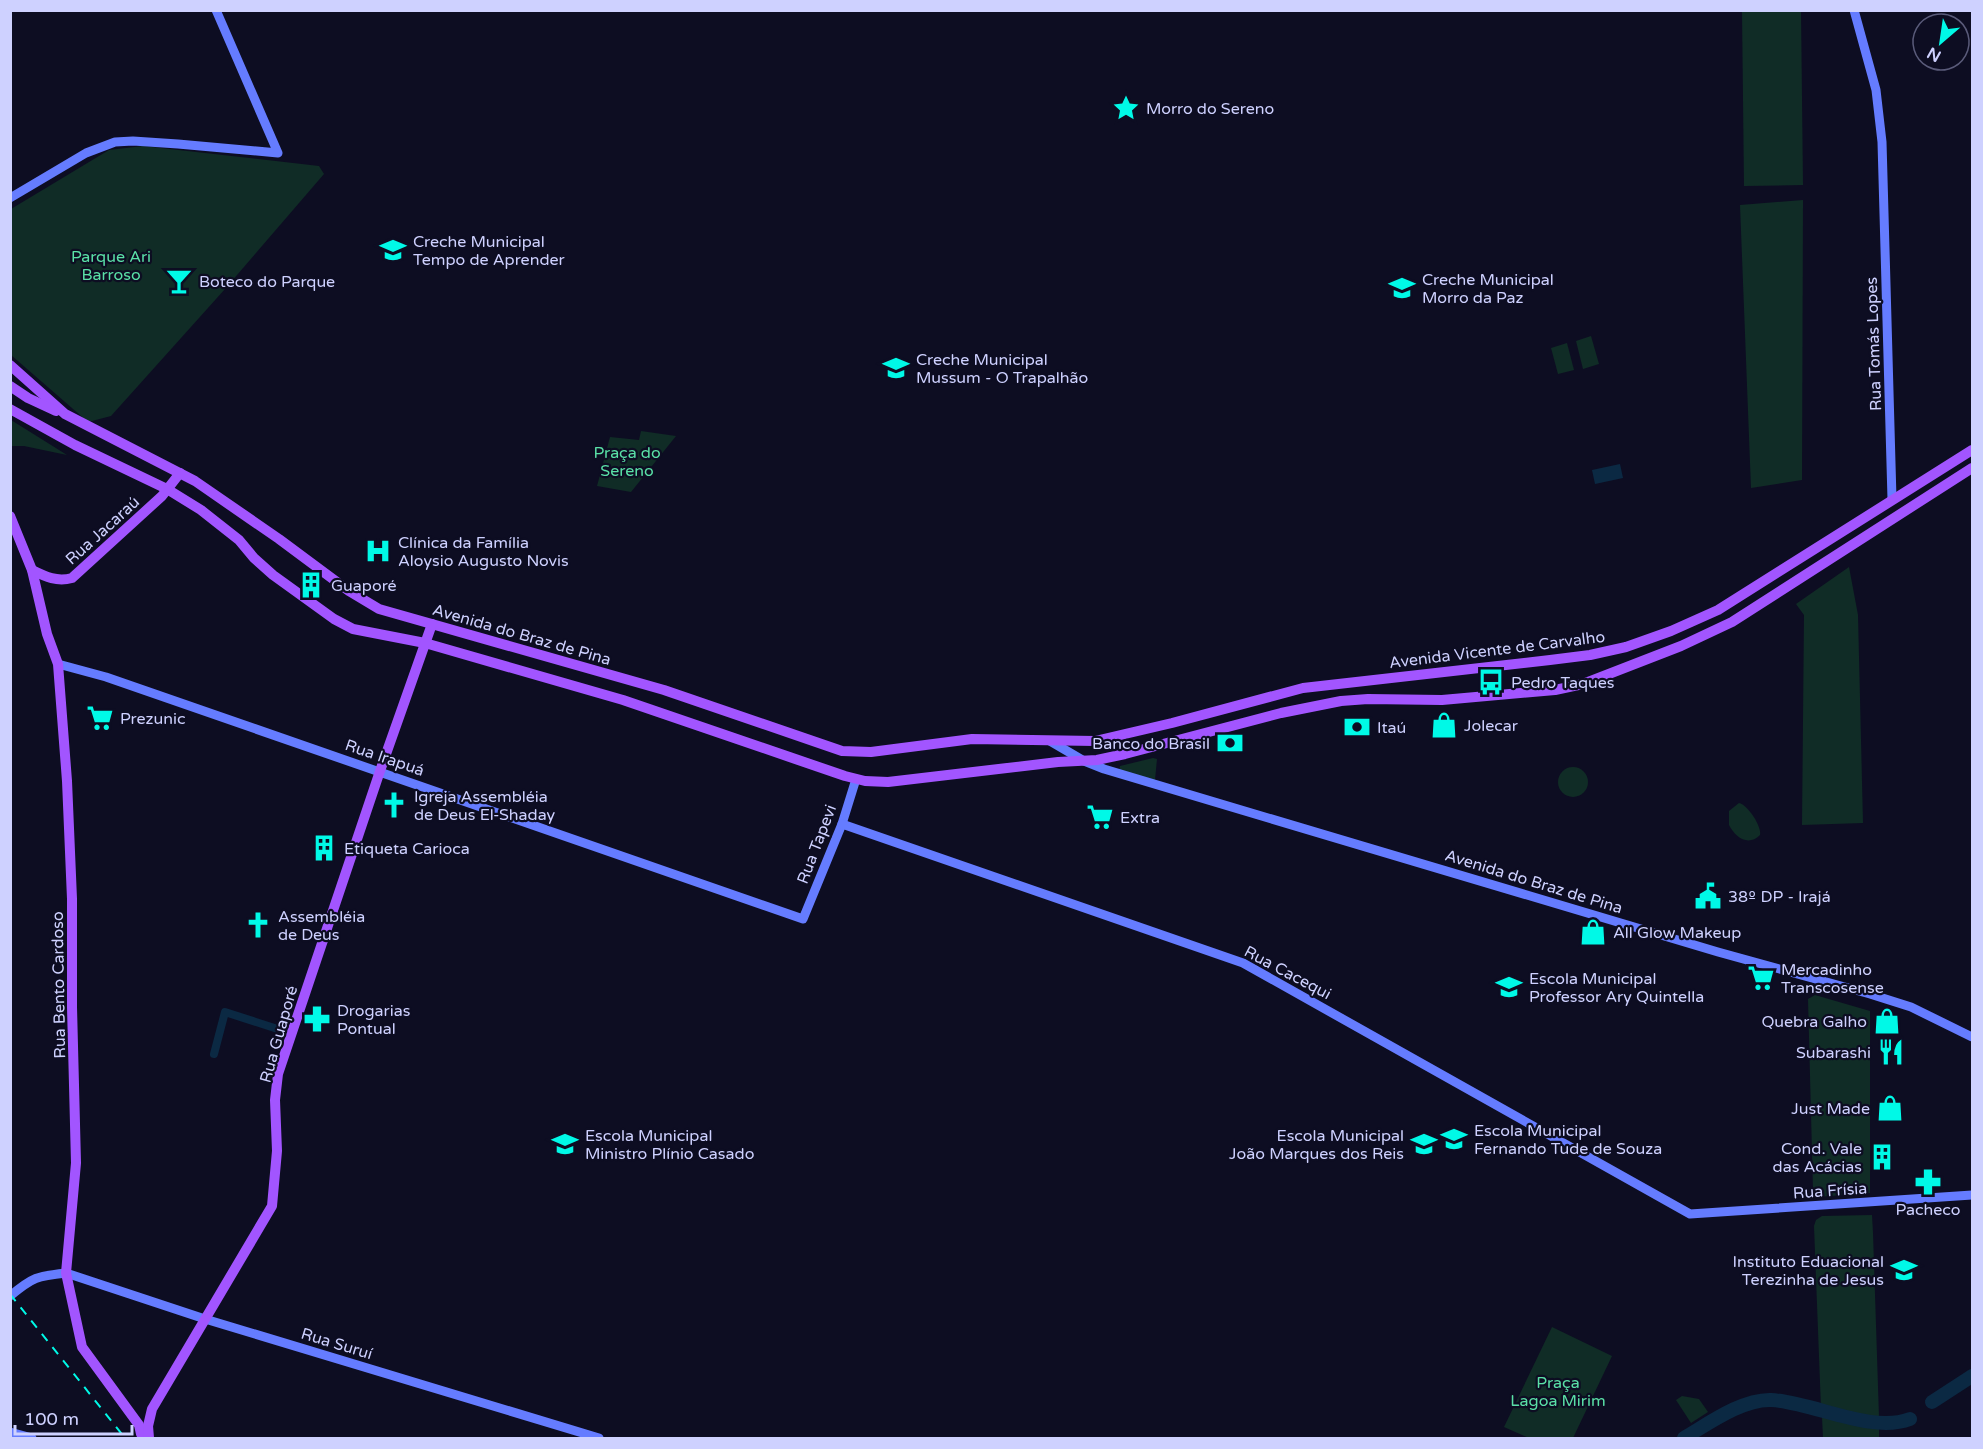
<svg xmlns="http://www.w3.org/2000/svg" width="1983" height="1449" font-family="'Varela Round',sans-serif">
<rect width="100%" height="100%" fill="#0d0d22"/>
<!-- green -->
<g fill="#102c26">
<path d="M1742 11H1801L1803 185 1744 186Z"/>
<path d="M143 146 319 166 324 174 225 289 111 416 88 422 11 355V209L109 150Z"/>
<path d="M1803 200 1802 480 1751 488 1740 205Z"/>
<path d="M1591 336 1599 364 1583 369 1576 341Z"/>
<path d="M1567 343 1574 370 1558 374 1551 348Z"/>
<path d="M10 420H11L67 455 24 446H11Z"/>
<path d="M641 431 676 436 631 492 597 486 610 437 639 440Z"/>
<path d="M1849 567 1858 615 1863 823 1802 825 1804 615 1796 604Z"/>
<path d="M1153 758 1157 759 1155 780 1119 771 1120 766Z"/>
<circle cx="1573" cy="782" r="15"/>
<path d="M1739 803C1748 805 1762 827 1760 835 1748 847 1735 837 1729 825V811Z"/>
<path d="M1815 995 1870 1011V1193L1817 1197 1813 1190 1808 999Z"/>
<path d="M1872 1215 1873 1233 1879 1417 1821 1408 1814 1226 1816 1220 1822 1216Z"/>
<path d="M1552 1327 1612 1356 1573 1438H1529L1504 1427Z"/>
<path d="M1682 1396 1699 1399 1708 1412 1691 1423 1676 1400Z"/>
<path d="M1822 1417 1859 1425 1879 1426V1438H1823Z"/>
</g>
<!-- water -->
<path fill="#0b2943" d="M1620 464 1623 478 1595 484 1592 470Z"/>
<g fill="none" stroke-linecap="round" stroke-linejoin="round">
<!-- canal -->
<path stroke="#0b2943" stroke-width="8" d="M214 1054 225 1012 290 1033"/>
<!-- river -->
<g stroke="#0b2943" stroke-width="14">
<path d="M1932 1402 1972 1376"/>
<path d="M1684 1438C1708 1424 1742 1399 1771 1400 1813 1402 1870 1434 1910 1419"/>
</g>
<!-- secondary -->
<g stroke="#657cff" stroke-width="9">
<path d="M1854 10 1876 90 1882 142 1892 499"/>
<path d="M10 198 86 153 115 142 133 141 178 144 278 153 216 10"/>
<path d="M58 664 106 677 803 919 842 824 856 779"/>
<path d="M1050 741 1084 761 1104 769 1718 952 1870 994 1911 1007 1972 1037"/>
<path d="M842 824 1243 963 1690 1214 1972 1195"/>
<path d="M10 1296C33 1277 37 1276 66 1273L205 1319 599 1438"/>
<path d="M10 1432 32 1438"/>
</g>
<!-- primary -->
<g stroke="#a255ff" stroke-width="10">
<path d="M10 365 65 414 195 481 279 539 349 591 379 609 664 690 842 751 871 752 972 739 1095 741 1172 723 1303 688 1550 660 1590 655 1626 647 1671 631 1718 610 1972 450"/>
<path d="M10 386 28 398 56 411"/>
<path d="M10 409 75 445 167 489 201 510 239 540 254 558 273 575 334 619 353 629 425 643 623 700 845 776 865 781 888 782 1058 762 1097 760 1125 754 1281 713 1341 701 1368 699 1442 700 1555 690 1583 684 1681 646 1732 622 1972 468"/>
<path d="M10 516 32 570 47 634 58 664 67 781 72 899V1007L76 1163 66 1273 82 1347 139 1425 141 1434 145 1438"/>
<path d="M32 570C46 577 57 582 72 578L162 496 180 473"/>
<path d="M149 1438 148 1426 152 1409 272 1206 277 1151 275 1100 278 1074 380 771 432 624"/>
</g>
<!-- rail -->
<path stroke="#00f9e7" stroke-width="2" stroke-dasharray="9 8" stroke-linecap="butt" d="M10 1294 125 1438"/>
</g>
<!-- icons -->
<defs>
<g id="sight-bare" transform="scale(2.07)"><path d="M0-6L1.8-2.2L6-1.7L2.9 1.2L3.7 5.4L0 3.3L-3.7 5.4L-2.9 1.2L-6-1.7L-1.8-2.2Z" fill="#00f9e7" stroke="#0d0d22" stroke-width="2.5" paint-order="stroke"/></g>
<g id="school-bare" transform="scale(2.07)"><path d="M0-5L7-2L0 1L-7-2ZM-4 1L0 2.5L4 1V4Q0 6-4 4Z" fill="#00f9e7" stroke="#0d0d22" stroke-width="2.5" paint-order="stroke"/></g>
<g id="bar-bare" transform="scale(2.07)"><path d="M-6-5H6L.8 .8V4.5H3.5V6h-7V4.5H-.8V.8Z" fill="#00f9e7" stroke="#0d0d22" stroke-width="2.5" paint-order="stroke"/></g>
<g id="hospital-bare" transform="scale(2.07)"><path d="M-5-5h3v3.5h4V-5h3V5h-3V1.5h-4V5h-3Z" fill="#00f9e7" stroke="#0d0d22" stroke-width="2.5" paint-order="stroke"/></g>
<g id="building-bare" transform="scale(2.07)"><path d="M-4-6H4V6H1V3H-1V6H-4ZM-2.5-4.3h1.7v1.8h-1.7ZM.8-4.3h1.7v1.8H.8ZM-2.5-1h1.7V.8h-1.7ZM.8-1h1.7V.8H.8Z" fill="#00f9e7" stroke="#0d0d22" stroke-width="2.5" paint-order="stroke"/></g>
<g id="bus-bare" transform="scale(2.07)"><path d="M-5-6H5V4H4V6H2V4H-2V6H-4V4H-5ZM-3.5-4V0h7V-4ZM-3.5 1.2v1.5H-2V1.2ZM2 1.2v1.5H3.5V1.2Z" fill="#00f9e7" stroke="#0d0d22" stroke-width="2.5" paint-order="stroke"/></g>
<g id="supermarket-bare" transform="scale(2.07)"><path d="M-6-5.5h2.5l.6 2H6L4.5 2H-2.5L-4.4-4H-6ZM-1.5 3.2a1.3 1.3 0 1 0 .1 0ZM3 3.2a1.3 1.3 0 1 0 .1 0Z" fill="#00f9e7" stroke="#0d0d22" stroke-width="2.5" paint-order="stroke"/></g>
<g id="shop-bare" transform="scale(2.07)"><path d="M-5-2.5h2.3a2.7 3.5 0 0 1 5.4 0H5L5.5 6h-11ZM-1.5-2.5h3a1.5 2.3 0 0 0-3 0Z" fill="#00f9e7" stroke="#0d0d22" stroke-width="2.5" paint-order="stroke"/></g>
<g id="bank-bare" transform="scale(2.07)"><path d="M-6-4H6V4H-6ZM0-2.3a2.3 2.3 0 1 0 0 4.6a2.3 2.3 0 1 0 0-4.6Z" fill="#00f9e7" stroke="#0d0d22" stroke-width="2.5" paint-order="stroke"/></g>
<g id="church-bare" transform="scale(2.07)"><path d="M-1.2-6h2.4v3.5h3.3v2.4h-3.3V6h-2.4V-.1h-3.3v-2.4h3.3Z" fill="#00f9e7" stroke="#0d0d22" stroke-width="2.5" paint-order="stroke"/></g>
<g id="civic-bare" transform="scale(2.07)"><path d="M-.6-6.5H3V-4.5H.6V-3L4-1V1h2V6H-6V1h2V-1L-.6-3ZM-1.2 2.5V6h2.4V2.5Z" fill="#00f9e7" stroke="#0d0d22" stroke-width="2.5" paint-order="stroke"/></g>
<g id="pharmacy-bare" transform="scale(2.07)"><path d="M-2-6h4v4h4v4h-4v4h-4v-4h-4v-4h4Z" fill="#00f9e7" stroke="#0d0d22" stroke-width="2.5" paint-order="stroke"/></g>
<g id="restaurant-bare" transform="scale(2.07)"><path d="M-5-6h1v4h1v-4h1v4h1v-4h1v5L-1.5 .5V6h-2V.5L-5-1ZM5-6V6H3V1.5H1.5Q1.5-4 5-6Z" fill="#00f9e7" stroke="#0d0d22" stroke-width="2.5" paint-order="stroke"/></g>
</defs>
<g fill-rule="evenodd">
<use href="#sight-bare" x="1126" y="108"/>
<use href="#school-bare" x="393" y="250"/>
<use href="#bar-bare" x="179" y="281"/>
<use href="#school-bare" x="1402" y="288"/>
<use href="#school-bare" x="896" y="368"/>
<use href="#hospital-bare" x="378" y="551"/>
<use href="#building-bare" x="311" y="585"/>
<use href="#bus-bare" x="1491" y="682"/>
<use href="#supermarket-bare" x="100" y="718"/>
<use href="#shop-bare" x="1444" y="725"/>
<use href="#bank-bare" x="1357" y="727"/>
<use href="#bank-bare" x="1230" y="743"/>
<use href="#church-bare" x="394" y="805"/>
<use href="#supermarket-bare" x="1100" y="817"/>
<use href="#building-bare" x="324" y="848"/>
<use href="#civic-bare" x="1708" y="896"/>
<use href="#church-bare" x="258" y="925"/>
<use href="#shop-bare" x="1593" y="932"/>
<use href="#supermarket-bare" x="1761" y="978"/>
<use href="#school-bare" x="1509" y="987"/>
<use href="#pharmacy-bare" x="317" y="1019"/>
<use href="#shop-bare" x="1887" y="1021"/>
<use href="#restaurant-bare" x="1891" y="1052"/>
<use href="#shop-bare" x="1890" y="1108"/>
<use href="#school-bare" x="1454" y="1139"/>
<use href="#school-bare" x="565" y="1144"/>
<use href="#school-bare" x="1424" y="1144"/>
<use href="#building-bare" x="1882" y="1157"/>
<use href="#pharmacy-bare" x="1928" y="1182"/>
<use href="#school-bare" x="1904" y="1270"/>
</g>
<g text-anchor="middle" stroke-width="4.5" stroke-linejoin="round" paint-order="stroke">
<!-- poi labels -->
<g font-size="16" fill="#ced1ff" stroke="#0d0d22" text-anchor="start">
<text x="1146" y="114">Morro do Sereno</text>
<text x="413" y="247">Creche Municipal<tspan x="413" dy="18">Tempo de Aprender</tspan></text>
<text x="1422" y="285">Creche Municipal<tspan x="1422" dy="18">Morro da Paz</tspan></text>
<text x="199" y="287">Boteco do Parque</text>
<text x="916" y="365">Creche Municipal<tspan x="916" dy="18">Mussum - O Trapalhão</tspan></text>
<text x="398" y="548">Clínica da Família<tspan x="398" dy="18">Aloysio Augusto Novis</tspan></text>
<text x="331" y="591">Guaporé</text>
<text x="1511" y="688">Pedro Taques</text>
<text x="120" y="724">Prezunic</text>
<text x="1464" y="731">Jolecar</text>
<text x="1377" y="733">Itaú</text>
<text x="1210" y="749" text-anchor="end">Banco do Brasil</text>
<text x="414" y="802">Igreja Assembléia<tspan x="414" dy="18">de Deus El-Shaday</tspan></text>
<text x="1120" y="823">Extra</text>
<text x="344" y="854">Etiqueta Carioca</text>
<text x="1728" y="902">38º DP - Irajá</text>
<text x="278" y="922">Assembléia<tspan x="278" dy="18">de Deus</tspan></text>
<text x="1613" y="938">All Glow Makeup</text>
<text x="1781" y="975">Mercadinho<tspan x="1781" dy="18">Transcosense</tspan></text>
<text x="1529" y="984">Escola Municipal<tspan x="1529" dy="18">Professor Ary Quintella</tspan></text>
<text x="337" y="1016">Drogarias<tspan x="337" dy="18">Pontual</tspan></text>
<text x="1867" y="1027" text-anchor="end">Quebra Galho</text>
<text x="1871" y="1058" text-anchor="end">Subarashi</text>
<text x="1870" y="1114" text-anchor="end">Just Made</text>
<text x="1474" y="1136">Escola Municipal<tspan x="1474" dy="18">Fernando Tude de Souza</tspan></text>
<text x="585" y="1141">Escola Municipal<tspan x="585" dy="18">Ministro Plínio Casado</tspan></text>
<text x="1404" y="1141" text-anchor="end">Escola Municipal<tspan x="1404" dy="18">João Marques dos Reis</tspan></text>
<text x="1862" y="1154" text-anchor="end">Cond. Vale<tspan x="1862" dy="18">das Acácias</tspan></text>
<text x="1928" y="1215" text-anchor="middle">Pacheco</text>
<text x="1884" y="1267" text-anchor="end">Instituto Eduacional<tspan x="1884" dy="18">Terezinha de Jesus</tspan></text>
</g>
<!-- park labels -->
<g font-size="16" fill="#5ae0a7" stroke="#0d0d22">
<text x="111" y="262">Parque Ari<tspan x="111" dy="18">Barroso</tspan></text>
<text x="627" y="458">Praça do<tspan x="627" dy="18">Sereno</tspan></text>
<text x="1558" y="1388">Praça<tspan x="1558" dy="18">Lagoa Mirim</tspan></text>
</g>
<!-- street labels -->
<g font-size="16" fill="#ced1ff" stroke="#0d0d22">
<text transform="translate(1873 344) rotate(-92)" y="6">Rua Tomás Lopes</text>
<text transform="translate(102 530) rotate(-42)" y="6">Rua Jacaraú</text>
<text transform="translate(522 634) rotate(16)" y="6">Avenida do Braz de Pina</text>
<text transform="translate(1497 649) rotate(-7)" y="6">Avenida Vicente de Carvalho</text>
<text transform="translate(385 757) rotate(19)" y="6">Rua Irapuá</text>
<text transform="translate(816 844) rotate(-69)" y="6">Rua Tapevi</text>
<text transform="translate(1534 881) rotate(17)" y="6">Avenida do Braz de Pina</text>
<text transform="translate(1288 972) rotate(28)" y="6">Rua Cacequi</text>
<text transform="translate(58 985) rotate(-91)" y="6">Rua Bento Cardoso</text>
<text transform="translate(278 1034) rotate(-74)" y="6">Rua Guaporé</text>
<text transform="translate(1830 1190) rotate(-4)" y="6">Rua Frísia</text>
<text transform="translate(337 1343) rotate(17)" y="6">Rua Suruí</text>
</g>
</g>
<!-- border -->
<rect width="1983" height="1449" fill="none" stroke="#ced1ff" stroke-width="24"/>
<!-- north arrow -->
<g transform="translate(1941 42) rotate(209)"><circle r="28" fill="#0d0d22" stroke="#5a5b7a" stroke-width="1.5"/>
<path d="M0-4.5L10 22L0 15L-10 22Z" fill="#00f9e7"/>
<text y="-9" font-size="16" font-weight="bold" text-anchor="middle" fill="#ced1ff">N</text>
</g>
<!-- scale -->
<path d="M15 1425v9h117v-9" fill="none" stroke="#ced1ff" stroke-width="3"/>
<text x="24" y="1425" font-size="18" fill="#ced1ff" stroke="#0d0d22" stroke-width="4.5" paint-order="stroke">100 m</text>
</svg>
